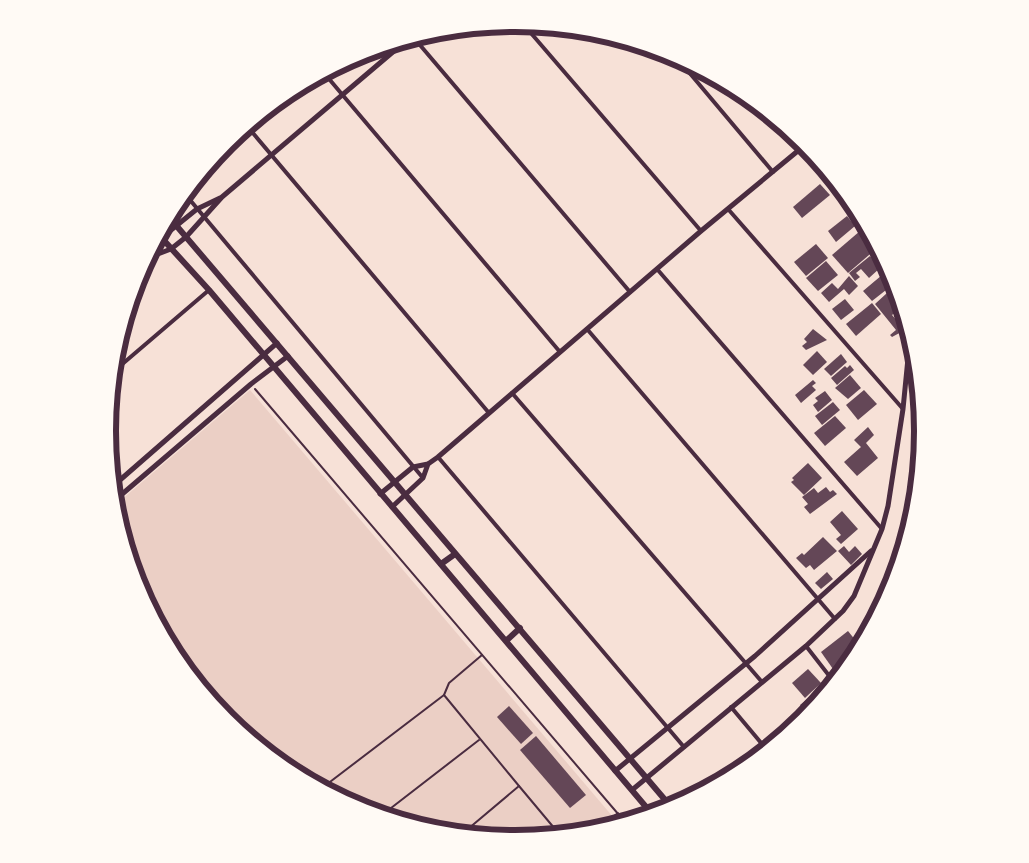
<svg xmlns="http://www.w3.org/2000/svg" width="1029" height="863" font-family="Jost,sans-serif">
<rect width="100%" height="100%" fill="#f7e1d7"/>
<!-- green -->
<path fill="#ebcfc5" d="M250 390 619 824 594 831 515 839 435 831 358 808 288 770 226 720 175 658 138 587 114 506Z"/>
<!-- building -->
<g fill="#644757">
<path d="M820 184 830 195 802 218 793 207Z"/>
<path d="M847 216 855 226 836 242 828 231Z"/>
<path d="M860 231 876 249 848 273 832 255Z"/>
<path d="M816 244 828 258 806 276 794 262Z"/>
<path d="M870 256 880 268 869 278 861 269 856 273 860 277 855 281 849 273Z"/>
<path d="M826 261 838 275 818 291 806 278Z"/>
<path d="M888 270 896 290 889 294 886 290 872 301 863 291Z"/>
<path d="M849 276 858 286 849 295 844 289 829 302 821 293 832 283 838 289Z"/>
<path d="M887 293 900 309 892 315 905 330 892 337 890 335 896 330 875 304Z"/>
<path d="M845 299 854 310 841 320 832 309Z"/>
<path d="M872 303 881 314 856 336 846 324Z"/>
<path d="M813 329 827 340 806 350 802 346 807 342 804 339Z"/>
<path d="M817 351 827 362 813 375 803 365Z"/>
<path d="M841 354 847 362 831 376 824 369Z"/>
<path d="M850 365 854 370 837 385 831 378 845 366 847 368Z"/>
<path d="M850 375 861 388 848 399 835 388Z"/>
<path d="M813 380 816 383 812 386 816 390 801 403 795 395Z"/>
<path d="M864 390 877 404 858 420 846 405Z"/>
<path d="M825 391 832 400 818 412 813 405 818 401 815 398Z"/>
<path d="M833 402 840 410 822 425 815 416Z"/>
<path d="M835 416 846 428 825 446 814 433Z"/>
<path d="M917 422 921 423 922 429 917 428Z"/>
<path d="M868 427 874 435 866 443 878 458 857 476 844 462 861 447 854 440Z"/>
<path d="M808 463 822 478 804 495 791 482 794 480 792 478Z"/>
<path d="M826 487 830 492 833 490 837 494 810 514 804 507 808 504 802 497 814 488 818 493Z"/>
<path d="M912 500H915L911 521H909Z"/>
<path d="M842 511 858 529 841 544 836 539 841 535 830 522Z"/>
<path d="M823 537 837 551 814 570 810 565 806 568 796 558 802 553 804 555Z"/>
<path d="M844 546 849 552 855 546 862 554 851 565 838 551Z"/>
<path d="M827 572 833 579 821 589 815 583Z"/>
<path d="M848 631 860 646 833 669 821 652Z"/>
<path d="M857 652 853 658 844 670 840 665Z"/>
<path d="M808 669 821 683 805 698 792 683Z"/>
<path d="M822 687 826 692 808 714 800 705Z"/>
<path d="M509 706 533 733 521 744 497 717Z"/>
<path d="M536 736 586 795 570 808 520 750Z"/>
</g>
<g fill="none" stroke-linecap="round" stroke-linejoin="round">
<!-- path -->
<g stroke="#4a2c40" stroke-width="2">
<path d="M255 389 625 822"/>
<path d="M482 655 449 683 444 695 519 786"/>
<path d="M322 788 444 695"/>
<path d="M382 815 479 740"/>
<path d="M595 831 618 813"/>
<path d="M462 834 519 786 560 835"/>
</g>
<!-- minor -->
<g stroke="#4a2c40" stroke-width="4">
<path d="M524 25 701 231"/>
<path d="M414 38 630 292"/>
<path d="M677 58 773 172"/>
<path d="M324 73 560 352"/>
<path d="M247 126 489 413"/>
<path d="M802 148 857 211"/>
<path d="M185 194 423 478"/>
<path d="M728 209 903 409"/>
<path d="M657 269 882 529"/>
<path d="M587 329 835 619"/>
<path d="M113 372 209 290"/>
<path d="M512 393 762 682"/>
<path d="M438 457 684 747"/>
<path d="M806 646 834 682"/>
<path d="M731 707 767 750"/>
</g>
<!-- tertiary -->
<g stroke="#4a2c40" stroke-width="5">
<path d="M155 243 197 209 220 198"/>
<path d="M147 258 171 249 186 237 222 197 407 40"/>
<path d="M112 487 277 343"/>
<path d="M380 494 413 467 428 464 438 457 701 231 805 145"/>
<path d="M114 501 251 384 288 356"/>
<path d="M392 507 423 478 428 464"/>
<path d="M615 771 755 656 871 551"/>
<path d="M632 790 806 646 843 611 854 596 882 529 888 506 903 409 910 338"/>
</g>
<!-- primary -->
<g stroke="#4a2c40" stroke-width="6">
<path d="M169 217 672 808"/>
<path d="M159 235 209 290 652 814"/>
<path d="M441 564 455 554"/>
<path d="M507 640 520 628"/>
</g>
</g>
<!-- crop -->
<path d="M0 0H1029V863H0ZM116 431a399 399 0 1 1 798 0a399 399 0 1 1-798 0Z" fill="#fffaf5" fill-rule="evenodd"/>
<path fill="none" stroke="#4a2c40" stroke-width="6" d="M116 431a399 399 0 1 1 798 0a399 399 0 1 1-798 0Z"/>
</svg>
